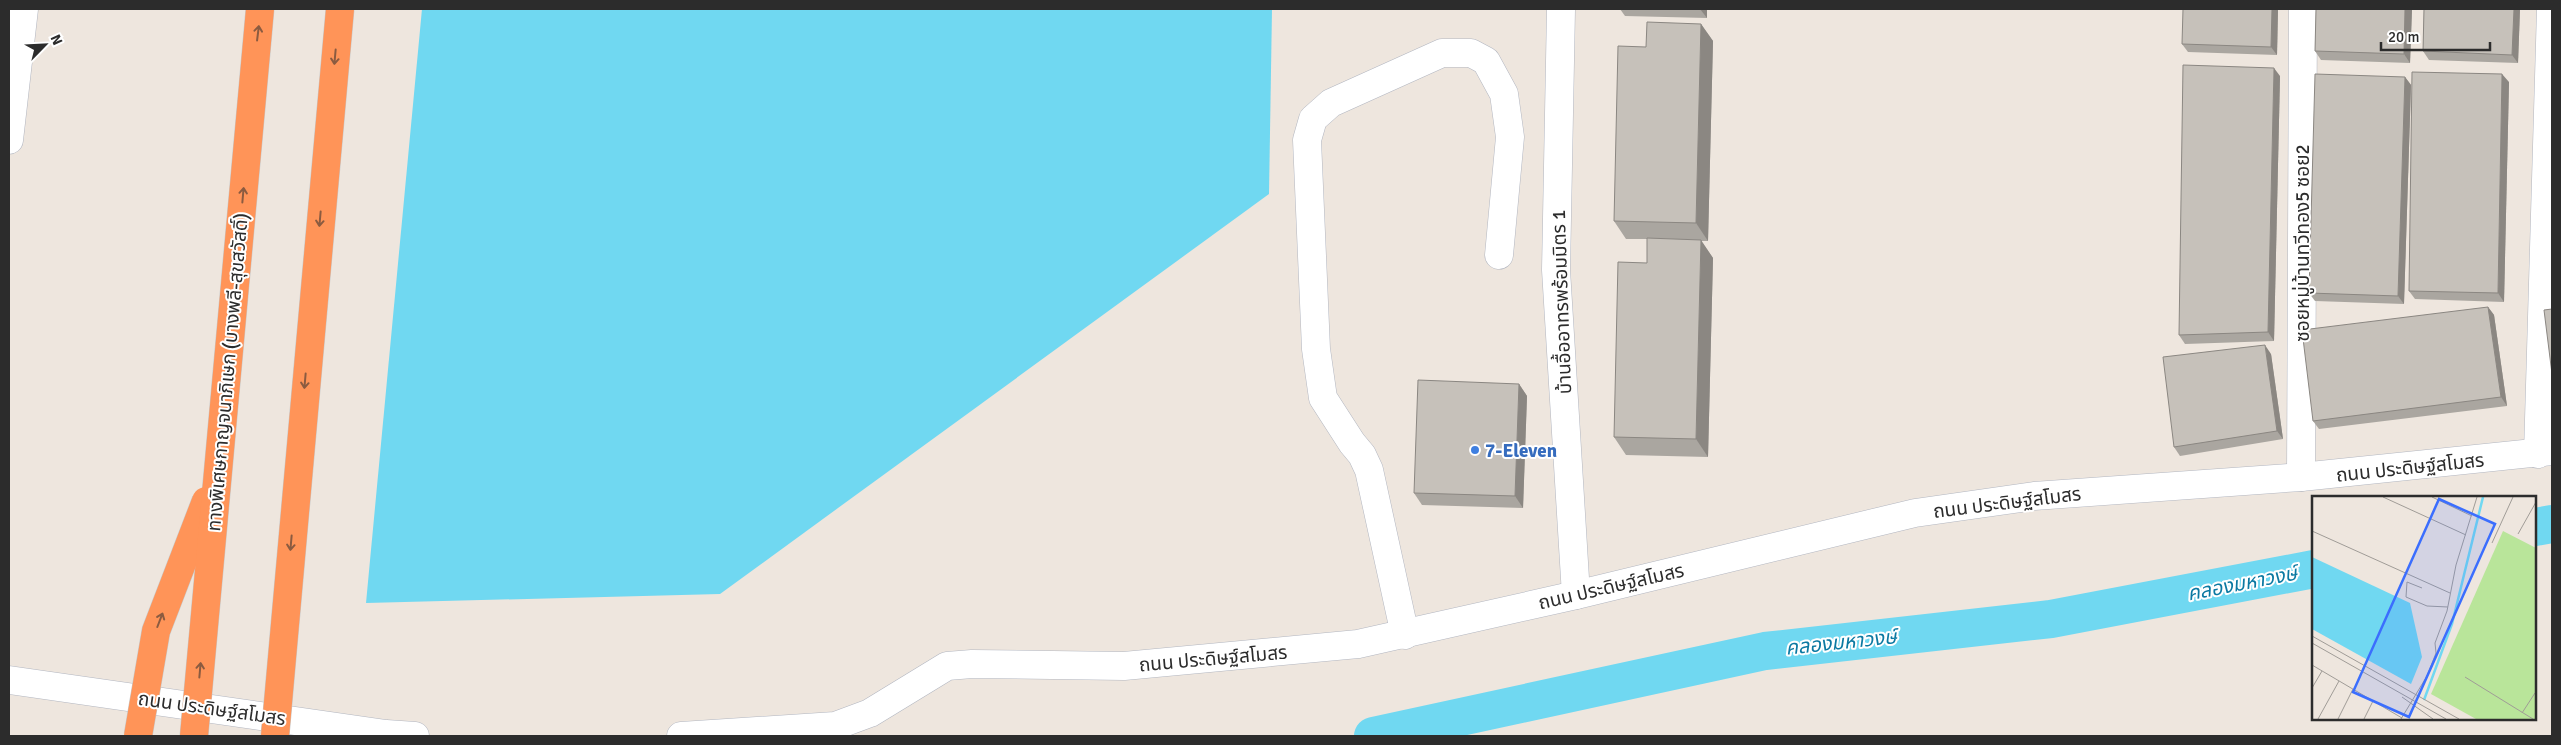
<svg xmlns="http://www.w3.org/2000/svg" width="2561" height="745" font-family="Signika,'Noto Sans Thai',sans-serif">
<rect width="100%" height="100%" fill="#eee6de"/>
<!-- water -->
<path fill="#70d8f1" d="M422 9H1272L1269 194 720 594 366 603Z"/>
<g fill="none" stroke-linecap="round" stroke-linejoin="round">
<!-- canal -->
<g stroke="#70d8f1" stroke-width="38">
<path d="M2535 527 2552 524"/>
<path d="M1373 736 1765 651 2051 619 2314 569"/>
</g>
<!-- minor casing -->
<g stroke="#b2b6c0" stroke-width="29">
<g id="minor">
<path d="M1561 9 1556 270 1576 595"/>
<path d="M9 140 24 9"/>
<path d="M2538 454 2551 9"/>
<path d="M2301 477 2303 9"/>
<path d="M1405 635 1369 470 1362 455 1352 443 1323 398 1316 349 1307 140 1313 119 1331 103 1442 53H1471L1486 61 1504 94 1510 137 1499 255"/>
<path d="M9 680 386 734 415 736"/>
<path d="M681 736 835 726 870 713 947 666 972 664 1124 666 1358 644 1576 595 1915 513 2034 496 2301 477 2552 451"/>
</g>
</g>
<!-- minor -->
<use href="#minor" stroke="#fff" stroke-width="28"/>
<!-- highway-bridge casing -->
<g stroke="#c8c8c8" stroke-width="29" stroke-linecap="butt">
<g id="highway-bridge">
<path d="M138 736 156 631 206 501"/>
<path d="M194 736 260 9"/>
<path d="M275 736 340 9"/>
</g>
</g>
<!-- highway-bridge -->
<use href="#highway-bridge" stroke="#ff9458" stroke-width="28"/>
</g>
<!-- wall -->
<g fill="#aaa6a0">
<path d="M1620 9H1707V18L1625 16Z"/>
<path d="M2278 9 2277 55 2188 52 2182 44Z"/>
<path d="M2316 9H2412L2410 63 2321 60 2315 51Z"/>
<path d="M2424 9H2520L2518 63 2429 60 2423 51Z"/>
<path d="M1701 24 1713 41 1708 241H1701L1713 258 1708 457 1626 455 1614 437 1647 263V239H1626L1614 221 1646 47Z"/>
<path d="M2280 76 2274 341 2185 344 2179 335Z"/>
<path d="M2405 77 2411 85 2404 304 2315 301 2309 293Z"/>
<path d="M2509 82 2504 302 2415 299 2409 291Z"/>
<path d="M2488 307 2494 315 2507 406 2319 429 2313 421Z"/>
<path d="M2271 354 2283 439 2180 456 2174 447Z"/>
<path d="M1519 384 1527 396 1523 508 1422 505 1414 493Z"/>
</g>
<!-- shaded-wall -->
<g fill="#8b8782">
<path d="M1700 9H1707V18Z"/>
<path d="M2272 9H2278L2277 55 2271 47Z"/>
<path d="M2405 9H2412L2410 63 2404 54Z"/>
<path d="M2514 9H2520L2518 63 2512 55Z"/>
<path d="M1701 24 1713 41 1708 241 1696 223Z"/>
<path d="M2274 68 2280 76 2274 341 2268 332Z"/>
<path d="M2502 74 2509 82 2504 302 2498 293Z"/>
<path d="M2405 77 2411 85 2404 304 2398 296Z"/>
<path d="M1701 240 1713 258 1708 457 1696 439Z"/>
<path d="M2488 307 2494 315 2507 406 2501 397Z"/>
<path d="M2265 345 2271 354 2283 439 2277 431Z"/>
<path d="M1519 384 1527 396 1523 508 1515 496Z"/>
</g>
<!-- building -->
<g fill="#c6c1ba" stroke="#8b8782">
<path d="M2183 9H2272L2271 47 2182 44Z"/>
<path d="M2316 9H2405L2404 54 2315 51Z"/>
<path d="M2424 9H2514L2512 55 2423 51Z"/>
<path d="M1647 22 1701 24 1696 223 1614 221 1618 46 1646 47Z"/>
<path d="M2183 65 2274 68 2268 332 2179 335Z"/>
<path d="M2412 72 2502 74 2498 293 2409 291Z"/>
<path d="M2315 74 2405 77 2398 296 2309 293Z"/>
<path d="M1647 238 1701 240 1696 439 1614 437 1618 262 1647 263Z"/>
<path d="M2488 307 2501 397 2313 421 2302 330Z"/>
<path d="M2552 309V374L2544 310Z"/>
<path d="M2265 345 2277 431 2174 447 2163 357Z"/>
<path d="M1418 380 1519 384 1515 496 1414 493Z"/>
</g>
<!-- one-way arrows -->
<defs><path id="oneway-shaft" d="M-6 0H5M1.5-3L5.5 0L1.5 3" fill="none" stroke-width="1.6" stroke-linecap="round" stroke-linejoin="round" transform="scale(1.25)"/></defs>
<g stroke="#8b5b40">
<use href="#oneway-shaft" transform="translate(258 33) rotate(-83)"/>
<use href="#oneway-shaft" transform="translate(335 57) rotate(95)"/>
<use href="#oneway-shaft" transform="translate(243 195) rotate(-85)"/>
<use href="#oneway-shaft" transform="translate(320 219) rotate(95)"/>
<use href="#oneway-shaft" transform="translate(305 381) rotate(95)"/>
<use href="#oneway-shaft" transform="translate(291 543) rotate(95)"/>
<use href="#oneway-shaft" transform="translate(160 620) rotate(-69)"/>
<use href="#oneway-shaft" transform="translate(200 670) rotate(-85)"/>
</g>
<!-- markers -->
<circle fill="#3f7fe0" stroke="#fff" stroke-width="2" cx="1475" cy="450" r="5"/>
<g text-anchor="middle" stroke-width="4" stroke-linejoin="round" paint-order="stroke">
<!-- street labels -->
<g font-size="19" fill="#2c2c2c" stroke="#fff">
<text transform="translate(2302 243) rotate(-90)" y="7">ซอยหมู่บ้านทวีทอง5 ซอย2</text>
<text transform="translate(1561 302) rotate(-92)" y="7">บ้านอื้ออาทรพร้อมมิตร 1</text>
<text transform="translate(227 372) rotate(-85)" y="7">ทางพิเศษกาญจนาภิเษก (บางพลี-สุขสวัสดิ์)</text>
<text transform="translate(2410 467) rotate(-6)" y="7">ถนน ประดิษฐ์สโมสร</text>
<text transform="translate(2007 502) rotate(-7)" y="7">ถนน ประดิษฐ์สโมสร</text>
<text transform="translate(1611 586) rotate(-13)" y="7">ถนน ประดิษฐ์สโมสร</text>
<text transform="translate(1213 658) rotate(-5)" y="7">ถนน ประดิษฐ์สโมสร</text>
<text transform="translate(212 708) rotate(8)" y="7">ถนน ประดิษฐ์สโมสร</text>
</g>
<!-- shop labels -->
<g font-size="19" font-weight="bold" fill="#366cbe" stroke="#fff" text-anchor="start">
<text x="1485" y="457">7-Eleven</text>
</g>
<!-- water labels -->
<g font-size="20" font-style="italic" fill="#0b79a2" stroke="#fff">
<text transform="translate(2242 583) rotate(-11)" y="7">คลองมหาวงษ์</text>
<text transform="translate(1841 642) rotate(-6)" y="7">คลองมหาวงษ์</text>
</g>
</g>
<!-- overview -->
<g transform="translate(2312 496)">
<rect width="224" height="224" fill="#eee6de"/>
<path d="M191 35 224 52V223H164L119 198Z" fill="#b9e59a"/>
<path d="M0 61 98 107 110 161 99 188 0 133Z" fill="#70d8f1"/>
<path fill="none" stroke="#70d8f1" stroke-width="2.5" d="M112 204 140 128 171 1"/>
<path fill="none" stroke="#a09c97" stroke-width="1" d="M71 1 154 39M120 1 160 20M0 35 138 97M206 38 224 6M180 47 201 1M110 92 95 86 94 101 115 110 136 111M0 140 147 223M0 147 134 223M0 169 90 222M153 181 221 223M0 192 10 175M90 201 121 223M210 217 223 197M6 223 27 185M26 223 41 193M52 223 61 205M89 223 115 180 124 157 123 147 135 115 144 69 165 1"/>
<path fill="#3b6efe" fill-opacity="0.15" stroke="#3b6efe" stroke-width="2.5" d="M127 3 183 28 97 221 41 196Z"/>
<rect width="224" height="224" fill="none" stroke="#2c2c2c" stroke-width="2.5"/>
</g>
<!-- border -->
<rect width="2561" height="745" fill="none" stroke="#2c2c2c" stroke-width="20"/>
<!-- north arrow -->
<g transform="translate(45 45) rotate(66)" stroke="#ffffff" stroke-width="4" paint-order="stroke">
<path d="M0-4L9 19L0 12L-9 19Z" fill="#2c2c2c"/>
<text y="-8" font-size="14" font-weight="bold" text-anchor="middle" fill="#2c2c2c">N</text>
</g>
<!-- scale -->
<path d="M2381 42v8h109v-8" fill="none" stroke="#2c2c2c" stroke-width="2.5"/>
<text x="2388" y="42" font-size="15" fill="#2c2c2c" stroke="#ffffff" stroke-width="4" paint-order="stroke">20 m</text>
</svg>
